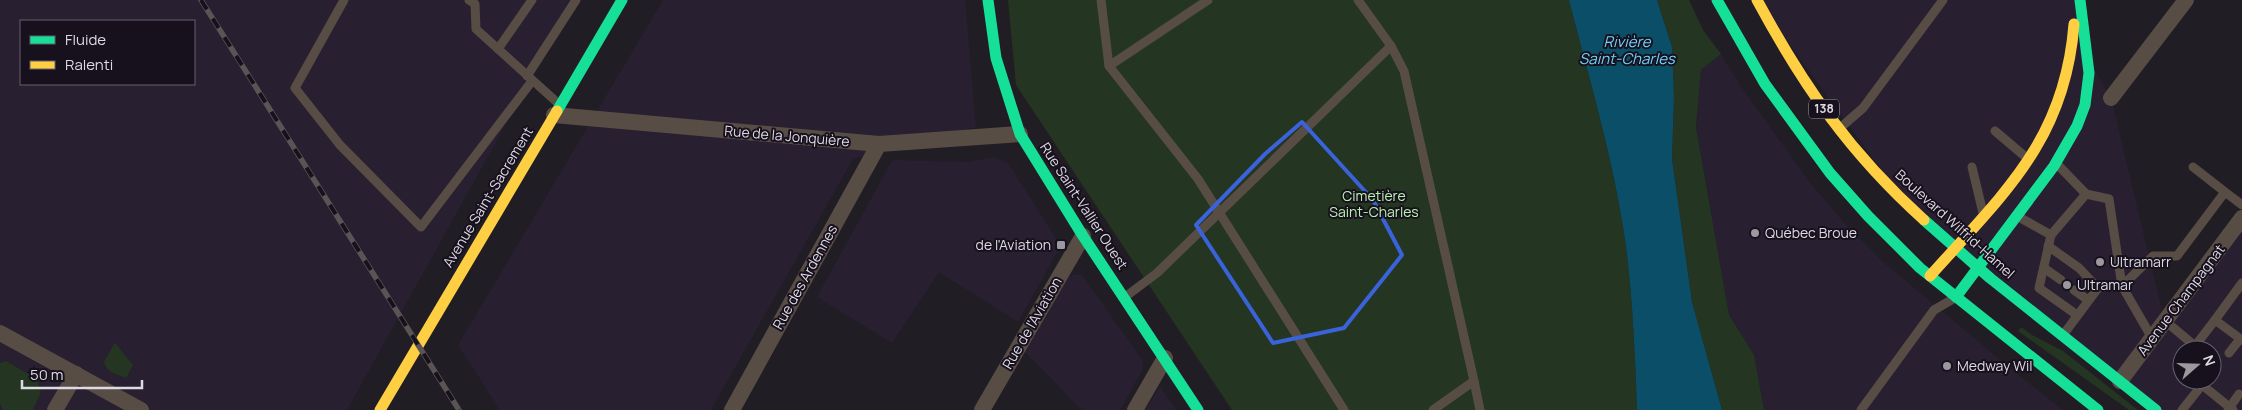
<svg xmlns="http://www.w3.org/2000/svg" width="2242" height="410" font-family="Manrope,sans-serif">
<rect width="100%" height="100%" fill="#211d24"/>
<!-- built -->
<g fill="#281f30" fill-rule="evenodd">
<path d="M0 0H578L536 70 347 410H0ZM21 21H194V84H21Z"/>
<path d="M663 0H965L976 127 853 159 711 410H500L458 345Z"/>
<path d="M1757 0H2079L2086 56 2111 98 2164 319 2242 218V410H2158L1907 205ZM2182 350H2212V380H2182Z"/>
<path d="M1721 54 1742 88 1811 184 1847 226 1882 261 2016 373 2063 410H1749L1729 315 1696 127 1701 70Z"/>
<path d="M994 157 1008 163 1059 243V249L1018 322 939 272 892 343 817 297 891 162 895 160 967 162Z"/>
<path d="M1074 275H1082L1143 361V369L1120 410H1082L1025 352 1068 277Z"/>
<path d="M1159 388H1161L1176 410H1145Z"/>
</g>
<!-- green -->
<g fill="#243521">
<path d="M1008 0H1569C1590 82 1615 164 1626 247 1633 301 1635 356 1637 410H1232L1016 85Z"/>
<path d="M1657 0H1689L1703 30 1721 54 1701 70 1696 127 1729 315 1754 355 1764 410H1722L1692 302 1672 159 1674 96 1672 47Z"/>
<path d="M2021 327 2032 335 2063 351 2138 410H2129L2018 331Z"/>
<path d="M114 344H116L133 365 126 378C116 374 107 373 104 362Z"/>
<path d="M6 361 32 376 37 380 41 392 33 410H3L0 404V363Z"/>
</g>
<!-- water -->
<path fill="#0a4f67" d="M1569 0H1657L1672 47 1674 96 1672 159 1692 302 1722 410H1637C1635 356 1633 301 1626 247 1615 164 1590 82 1569 0Z"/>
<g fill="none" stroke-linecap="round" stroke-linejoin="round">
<!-- lane -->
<g stroke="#584d45" stroke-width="9">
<path d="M344 0 295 88 340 145 421 227 532 81"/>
<path d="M469 0 475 4 476 29 560 105"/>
<path d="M1101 0 1109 66 1198 179 1344 410"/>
<path d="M1391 46 1404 71 1474 381 1433 410"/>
<path d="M498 49 532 0"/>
<path d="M1109 66 1208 0"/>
<path d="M527 76 576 0"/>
<path d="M1840 128 1863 108 1943 0"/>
<path d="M1995 131 2028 159"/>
<path d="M1972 167 1983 213"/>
<path d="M2193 167 2225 192"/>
<path d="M2086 194 2109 199 2122 286"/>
<path d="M2017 216 2051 235 2039 288 2077 315"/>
<path d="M2051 235 2086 194 2056 163"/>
<path d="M2048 246 2079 268 2098 288"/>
<path d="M2044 268 2061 280"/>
<path d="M2242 283 2215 320 2242 340"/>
<path d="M2122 286 2153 256H2177L2225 192 2242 205"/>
<path d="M2074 290 2088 300"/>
<path d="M1125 297 1157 273 1391 46 1358 0"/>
<path d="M2164 320 2195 346 2215 320"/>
<path d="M2063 335 2098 288 2122 286 2152 338"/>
<path d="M2229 353 2240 339"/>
<path d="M2196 380 2233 410"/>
<path d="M1474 381 1480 410"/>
<path d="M1861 410 1934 310 1953 299"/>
<path d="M2182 410 2206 380"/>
<path d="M2228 410 2239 394"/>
</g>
<!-- street -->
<g stroke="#584d45" stroke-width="16">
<path d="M2111 98 2186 0"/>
<path d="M554 115 879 144 1020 134"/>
<path d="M0 333 141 410"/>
<path d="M2120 381 2242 218"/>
<path d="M55 410 76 374"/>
<path d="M732 410 879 144"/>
<path d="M982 410 1083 236"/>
<path d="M1135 410 1165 358"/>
</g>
<!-- fast -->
<g stroke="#16e098" stroke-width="11">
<path d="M988 0 996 58 1020 134 1083 236 1198 410"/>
<path d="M1717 0 1765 84 1830 173 1868 216 1920 268 2098 410"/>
<path d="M557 111 622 0"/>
<path d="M1924 220 1990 278 2156 410"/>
<path d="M1956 297 2054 166 2077 126 2085 105 2089 73 2080 0"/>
</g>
<!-- slow -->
<g stroke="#ffcf43" stroke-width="11">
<path d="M1757 0C1804 87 1850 153 1924 220"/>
<path d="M1930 276C2003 194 2065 141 2074 24"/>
<path d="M380 410 557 111"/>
</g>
<!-- rail casing -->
<g stroke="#5b5454" stroke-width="5.5">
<path id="rail" d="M201 0 459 410"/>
</g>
<!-- rail -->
<use href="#rail" stroke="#17111e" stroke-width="4" stroke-dasharray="11" stroke-linecap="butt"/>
</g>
<!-- marked area -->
<path fill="none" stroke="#3a63da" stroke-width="4" stroke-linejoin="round" d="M1302 122 1373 200 1402 255 1344 328 1273 343 1196 225 1265 154Z"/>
<!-- markers -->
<g fill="#9c98a0" stroke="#17111e" stroke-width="2">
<circle cx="1755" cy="233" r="5"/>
<rect x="1056" y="240" width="10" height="10" rx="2.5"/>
<circle cx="2100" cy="262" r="5"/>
<circle cx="2067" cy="285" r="5"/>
<circle cx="1947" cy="366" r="5"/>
</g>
<g text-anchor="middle" stroke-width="4" stroke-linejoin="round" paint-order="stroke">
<!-- shield labels -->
<rect fill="#17111e" stroke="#a29ea8" stroke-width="1" x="1809" y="99.5" width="30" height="19" rx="4"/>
<g font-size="12" font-weight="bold" fill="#dedae3">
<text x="1824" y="113">138</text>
</g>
<!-- street labels -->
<g font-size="14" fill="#dedae3" stroke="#17111e">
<text transform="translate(787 136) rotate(5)" y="5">Rue de la Jonquière</text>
<text transform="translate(488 197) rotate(-59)" y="5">Avenue Saint-Sacrement</text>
<text transform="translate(1084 206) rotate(57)" y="5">Rue Saint-Vallier Ouest</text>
<text transform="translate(1955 224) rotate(42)" y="5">Boulevard Wilfrid-Hamel</text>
<text transform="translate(805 277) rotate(-61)" y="5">Rue des Ardennes</text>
<text transform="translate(2181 300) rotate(-53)" y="5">Avenue Champagnat</text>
<text transform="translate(1032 323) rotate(-60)" y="5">Rue de l'Aviation</text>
</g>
<!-- park labels -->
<g font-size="14" fill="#b8f2ad" stroke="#17111e">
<text x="1374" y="201">Cimetière<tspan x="1374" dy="16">Saint-Charles</tspan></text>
</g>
<!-- poi labels -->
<g font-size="14" fill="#dedae3" stroke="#17111e" text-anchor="start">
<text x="1765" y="238">Québec Broue</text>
<text x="1051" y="250" text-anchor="end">de l'Aviation</text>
<text x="2110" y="267">Ultramarr</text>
<text x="2077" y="290">Ultramar</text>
<text x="1957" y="371">Medway Wil</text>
</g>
<!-- water labels -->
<g font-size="15" font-style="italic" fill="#72d2fc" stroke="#17111e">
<text x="1627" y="47">Rivière<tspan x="1627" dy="17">Saint-Charles</tspan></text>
</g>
</g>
<!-- legend -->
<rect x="20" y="20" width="175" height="65" fill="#17111e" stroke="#67616d"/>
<rect x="30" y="36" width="25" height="8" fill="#16e098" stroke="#67616d"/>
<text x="65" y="45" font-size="15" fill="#dedae3">Fluide</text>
<rect x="30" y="61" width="25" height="8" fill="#ffcf43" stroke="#67616d"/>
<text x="65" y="70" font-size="15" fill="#dedae3">Ralenti</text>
<!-- north arrow -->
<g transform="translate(2197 365) rotate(70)"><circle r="24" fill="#17111e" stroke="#67616d"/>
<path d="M0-4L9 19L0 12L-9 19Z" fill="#9c98a0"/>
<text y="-8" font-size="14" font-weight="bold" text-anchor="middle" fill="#dedae3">N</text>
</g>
<!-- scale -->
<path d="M22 380v8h120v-8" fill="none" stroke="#dedae3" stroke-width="2.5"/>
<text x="30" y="380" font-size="15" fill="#dedae3" stroke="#17111e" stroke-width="4" paint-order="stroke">50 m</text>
</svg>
